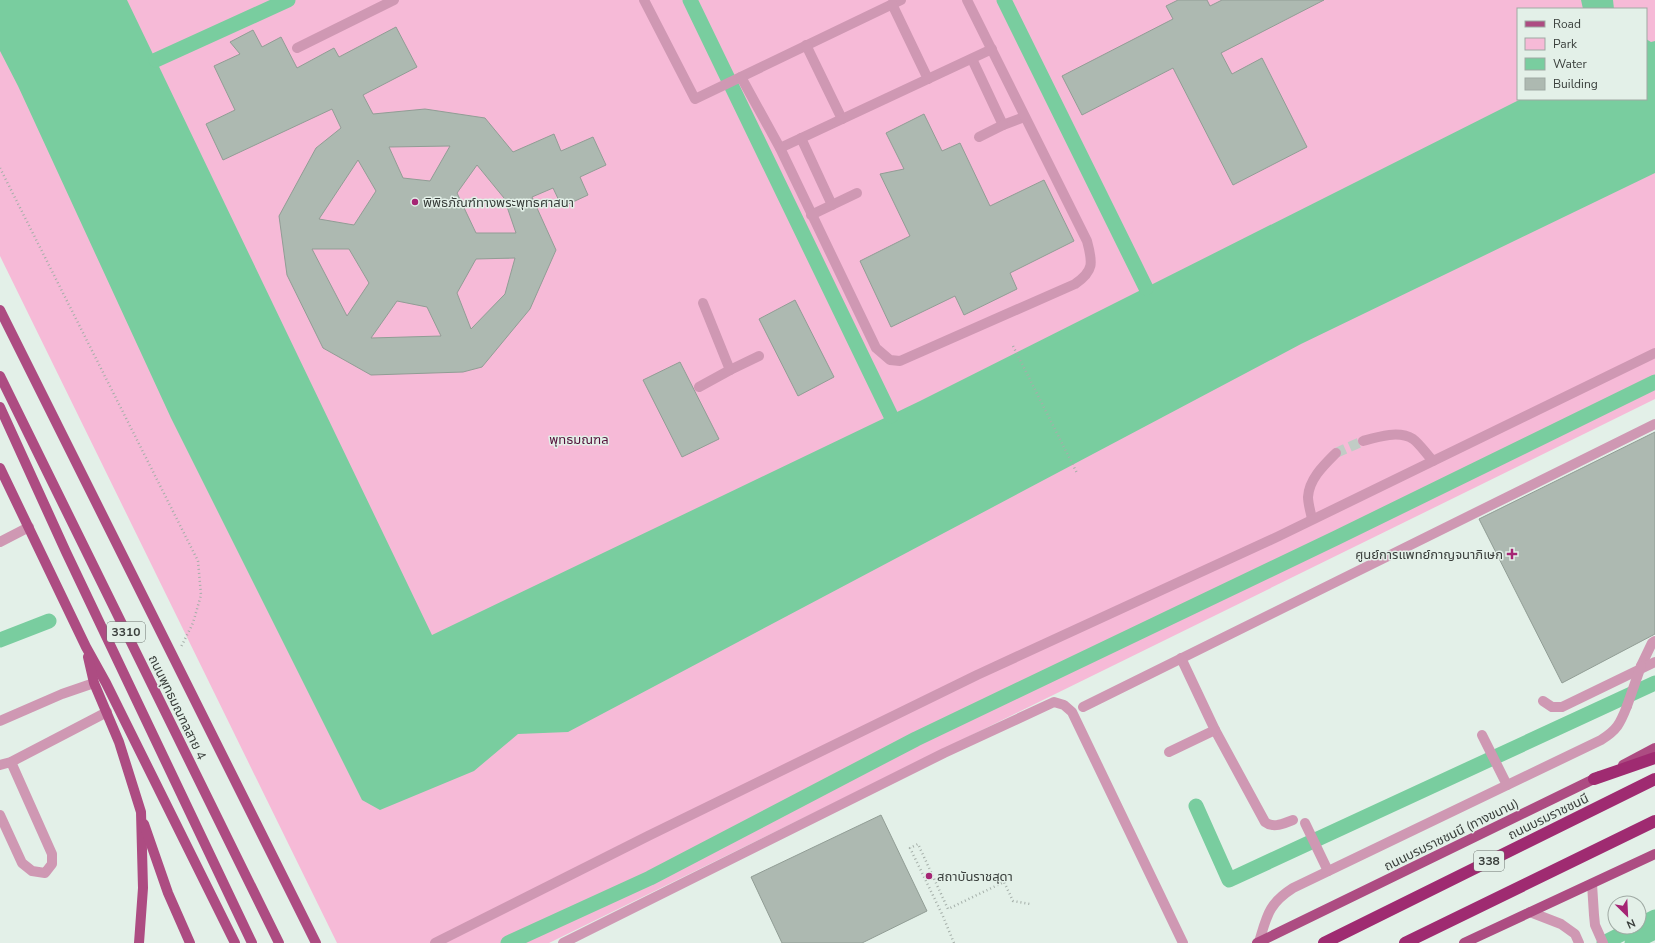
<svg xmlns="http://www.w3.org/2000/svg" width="1655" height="943" font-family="'Nunito Sans','Noto Sans Thai',sans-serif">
<rect width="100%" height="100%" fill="#e3f0e8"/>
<!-- green -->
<path fill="#f6bad7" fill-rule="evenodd" d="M0 0H1655V399L549 943H337L0 256ZM1518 9H1646V99H1518Z"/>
<!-- water -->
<g fill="#79cd9f">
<path d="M0 0H127L432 635 920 401 1521 99H1646V39L1651 42 1655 41V173L1301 344 568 732 518 734 474 771 380 810 362 800 171 418 18 86 0 51Z"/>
<path d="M1581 0H1613L1614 9H1583Z"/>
</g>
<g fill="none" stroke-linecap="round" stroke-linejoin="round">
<!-- canal -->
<g stroke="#79cd9f" stroke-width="15">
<path d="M690 0 891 416"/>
<path d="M1004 0 1146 288"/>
<path d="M156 60 288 0"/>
<path d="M0 640 49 621"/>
<path d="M1196 806 1229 880 1655 683"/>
<path d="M1639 925 1655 917"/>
<path d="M508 943 650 878 916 739 1336 538 1655 382"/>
<path d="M1604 943 1635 927"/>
<path d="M1632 943 1655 932"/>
</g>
</g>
<!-- building -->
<g fill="#adb9b1" stroke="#919d95" fill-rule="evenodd">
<path d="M1178 0H1207L1210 6 1222 0H1324L1221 53 1232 74 1262 58 1307 147 1233 185 1173 68 1082 115 1062 76 1173 19 1166 6Z"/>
<path d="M396 27 417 67 363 95 373 114 425 109 485 118 513 152 554 134 561 151 593 137 606 165 580 177 588 195 562 207 553 188 532 197 556 250 530 309 482 367 463 372 371 375 323 348 287 275 279 216 316 148 341 128 332 109 223 160 206 124 235 110 214 66 240 54 230 42 253 30 262 47 281 37 297 68 334 48 339 57ZM450 146 430 181 403 178 389 147ZM358 160 376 191 354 225 319 219ZM477 165 504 198 516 233H476L457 193ZM312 249H349L369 283 347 316ZM515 258 505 294 471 329 457 293 476 259ZM397 301 427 307 441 336 371 338Z"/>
<path d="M924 114 942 151 960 143 990 206 1044 180 1074 241 1010 273 1017 289 964 315 955 296 891 327 860 261 910 236 880 174 904 169 886 133Z"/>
<path d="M795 300 834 377 798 396 759 319Z"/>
<path d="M680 362 719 439 682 457 643 380Z"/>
<path d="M1655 432V634L1562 683 1479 519Z"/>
<path d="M881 815 927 911 862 943H782L751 877Z"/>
</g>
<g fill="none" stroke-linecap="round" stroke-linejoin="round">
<!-- minor-tunnel -->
<path stroke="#c1ccc5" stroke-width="10" stroke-dasharray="10 5" stroke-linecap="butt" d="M1336 453 1363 441"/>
<!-- path -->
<g stroke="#a5afa9" stroke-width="2.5" stroke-dasharray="1 3" stroke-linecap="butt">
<path d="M0 168 198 561 201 595 193 623 181 647"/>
<path d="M1013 346 1077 473"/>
<path d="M954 943 942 914 910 848 918 844 948 909 1004 882 1013 901 1030 904"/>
</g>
<!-- minor -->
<g stroke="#cf98b3" stroke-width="10">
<path d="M644 0 695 99 901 0"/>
<path d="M892 4 928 79"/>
<path d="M806 45 842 119"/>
<path d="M297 48 394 0"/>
<path d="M972 59 1003 125 1024 117"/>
<path d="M741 77 780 148 876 348 890 360 900 361 1075 284C1094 271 1093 263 1087 241L967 0"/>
<path d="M979 137 1003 125"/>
<path d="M801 138 832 205"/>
<path d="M780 148 992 49"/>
<path d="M811 215 857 193"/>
<path d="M730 370 759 356"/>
<path d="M699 387 730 370 703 303"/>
<path d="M1363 441C1377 437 1399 430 1413 439 1420 444 1427 455 1433 461"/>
<path d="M1312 519C1311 513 1308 504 1308 497 1309 479 1324 465 1336 453"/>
<path d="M0 542 29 527"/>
<path d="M1641 666 1652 643 1655 641"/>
<path d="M1543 701 1552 707H1562L1655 662"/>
<path d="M1083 707 1655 424"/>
<path d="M0 721 62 694 94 683"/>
<path d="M1215 730 1265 822C1274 829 1284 823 1293 820"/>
<path d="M1482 735 1507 785"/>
<path d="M1169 752 1215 730 1181 658"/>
<path d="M0 765 11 762 107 712"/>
<path d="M0 815 22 863 32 871 45 873 52 864V854L11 762"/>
<path d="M1305 823 1328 871"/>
<path d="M1592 884 1594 915 1595 925 1603 943"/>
<path d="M1530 912 1561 924 1575 934 1579 943"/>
<path d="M1259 942C1267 916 1268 904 1293 888L1601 740C1617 730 1620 724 1627 706"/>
<path d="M435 943 648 836 977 675 1279 536 1655 353"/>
<path d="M563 943 944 753 1054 702 1064 705 1072 712 1183 943"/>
</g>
<!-- major -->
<g stroke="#ad4c82" stroke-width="10">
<path d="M0 310 316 943"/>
<path d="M0 376 279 943"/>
<path d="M0 407 66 552 252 943"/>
<path d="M0 468 86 647 106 683 235 943"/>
<path d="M88 657 94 683 119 742 141 812 143 888 139 943"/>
<path d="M1623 765 1655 748"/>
<path d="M144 824 168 893 190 943"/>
<path d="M1257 943 1600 776"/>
<path d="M1464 943 1655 854"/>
</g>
<!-- highway -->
<g stroke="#9f2b71" stroke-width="12">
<path d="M1594 779 1655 758"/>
<path d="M1324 943 1655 779"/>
<path d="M1405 943 1655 821"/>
</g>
<!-- minor-bridge -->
<path stroke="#cf98b3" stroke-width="10" d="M1627 706 1641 666"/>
</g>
<!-- markers -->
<g fill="#a52574" stroke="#e3f0e8" stroke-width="1.5">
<circle cx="415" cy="202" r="4"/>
<path d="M1510 548h4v4h4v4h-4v4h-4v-4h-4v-4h4z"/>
<circle cx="929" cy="876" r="4"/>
</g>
<g text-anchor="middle" stroke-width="3" stroke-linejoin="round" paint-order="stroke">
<!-- shield labels -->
<g fill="#e3f0e8" stroke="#6c736f" stroke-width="1">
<rect x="107" y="622" width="38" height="20" rx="3"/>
<rect x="1474" y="851" width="30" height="20" rx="3"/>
</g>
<g font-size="12" font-weight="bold" fill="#393e3b">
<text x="126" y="636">3310</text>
<text x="1489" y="865">338</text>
</g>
<!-- poi labels -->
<g font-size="13" fill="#393e3b" stroke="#e3f0e8" text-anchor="start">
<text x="423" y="207">พิพิธภัณฑ์ทางพระพุทธศาสนา</text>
<text x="1503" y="559" text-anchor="end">ศูนย์การแพทย์กาญจนาภิเษก</text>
<text x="937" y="881">สถาบันราชสุดา</text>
</g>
<!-- park labels -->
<g font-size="13" fill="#530f39" stroke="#e3f0e8">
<text x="579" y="444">พุทธมณฑล</text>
</g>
<!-- street labels -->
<g font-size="13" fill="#393e3b" stroke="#e3f0e8">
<text transform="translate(178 707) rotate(64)" y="5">ถนนพุทธมณฑลสาย 4</text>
<text transform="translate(1548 816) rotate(-26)" y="5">ถนนบรมราชชนนี</text>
<text transform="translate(1451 834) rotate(-26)" y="5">ถนนบรมราชชนนี (ทางขนาน)</text>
</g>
</g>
<!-- legend -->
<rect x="1517" y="8" width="130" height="92" fill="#e3f0e8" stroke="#9fa9a3"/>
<rect x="1525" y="21" width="20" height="6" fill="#ad4c82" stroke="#9fa9a3"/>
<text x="1553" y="28" font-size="12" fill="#393e3b">Road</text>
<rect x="1525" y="38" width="20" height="12" fill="#f6bad7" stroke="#9fa9a3"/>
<text x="1553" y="48" font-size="12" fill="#393e3b">Park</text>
<rect x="1525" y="58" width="20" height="12" fill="#79cd9f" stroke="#9fa9a3"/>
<text x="1553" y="68" font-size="12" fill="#393e3b">Water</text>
<rect x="1525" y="78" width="20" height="12" fill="#adb9b1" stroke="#9fa9a3"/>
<text x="1553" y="88" font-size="12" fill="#393e3b">Building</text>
<!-- north arrow -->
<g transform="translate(1627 915) rotate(156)"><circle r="19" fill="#e3f0e8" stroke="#9fa9a3"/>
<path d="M0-3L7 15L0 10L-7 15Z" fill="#a52574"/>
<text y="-6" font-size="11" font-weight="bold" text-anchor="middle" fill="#393e3b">N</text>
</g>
</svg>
